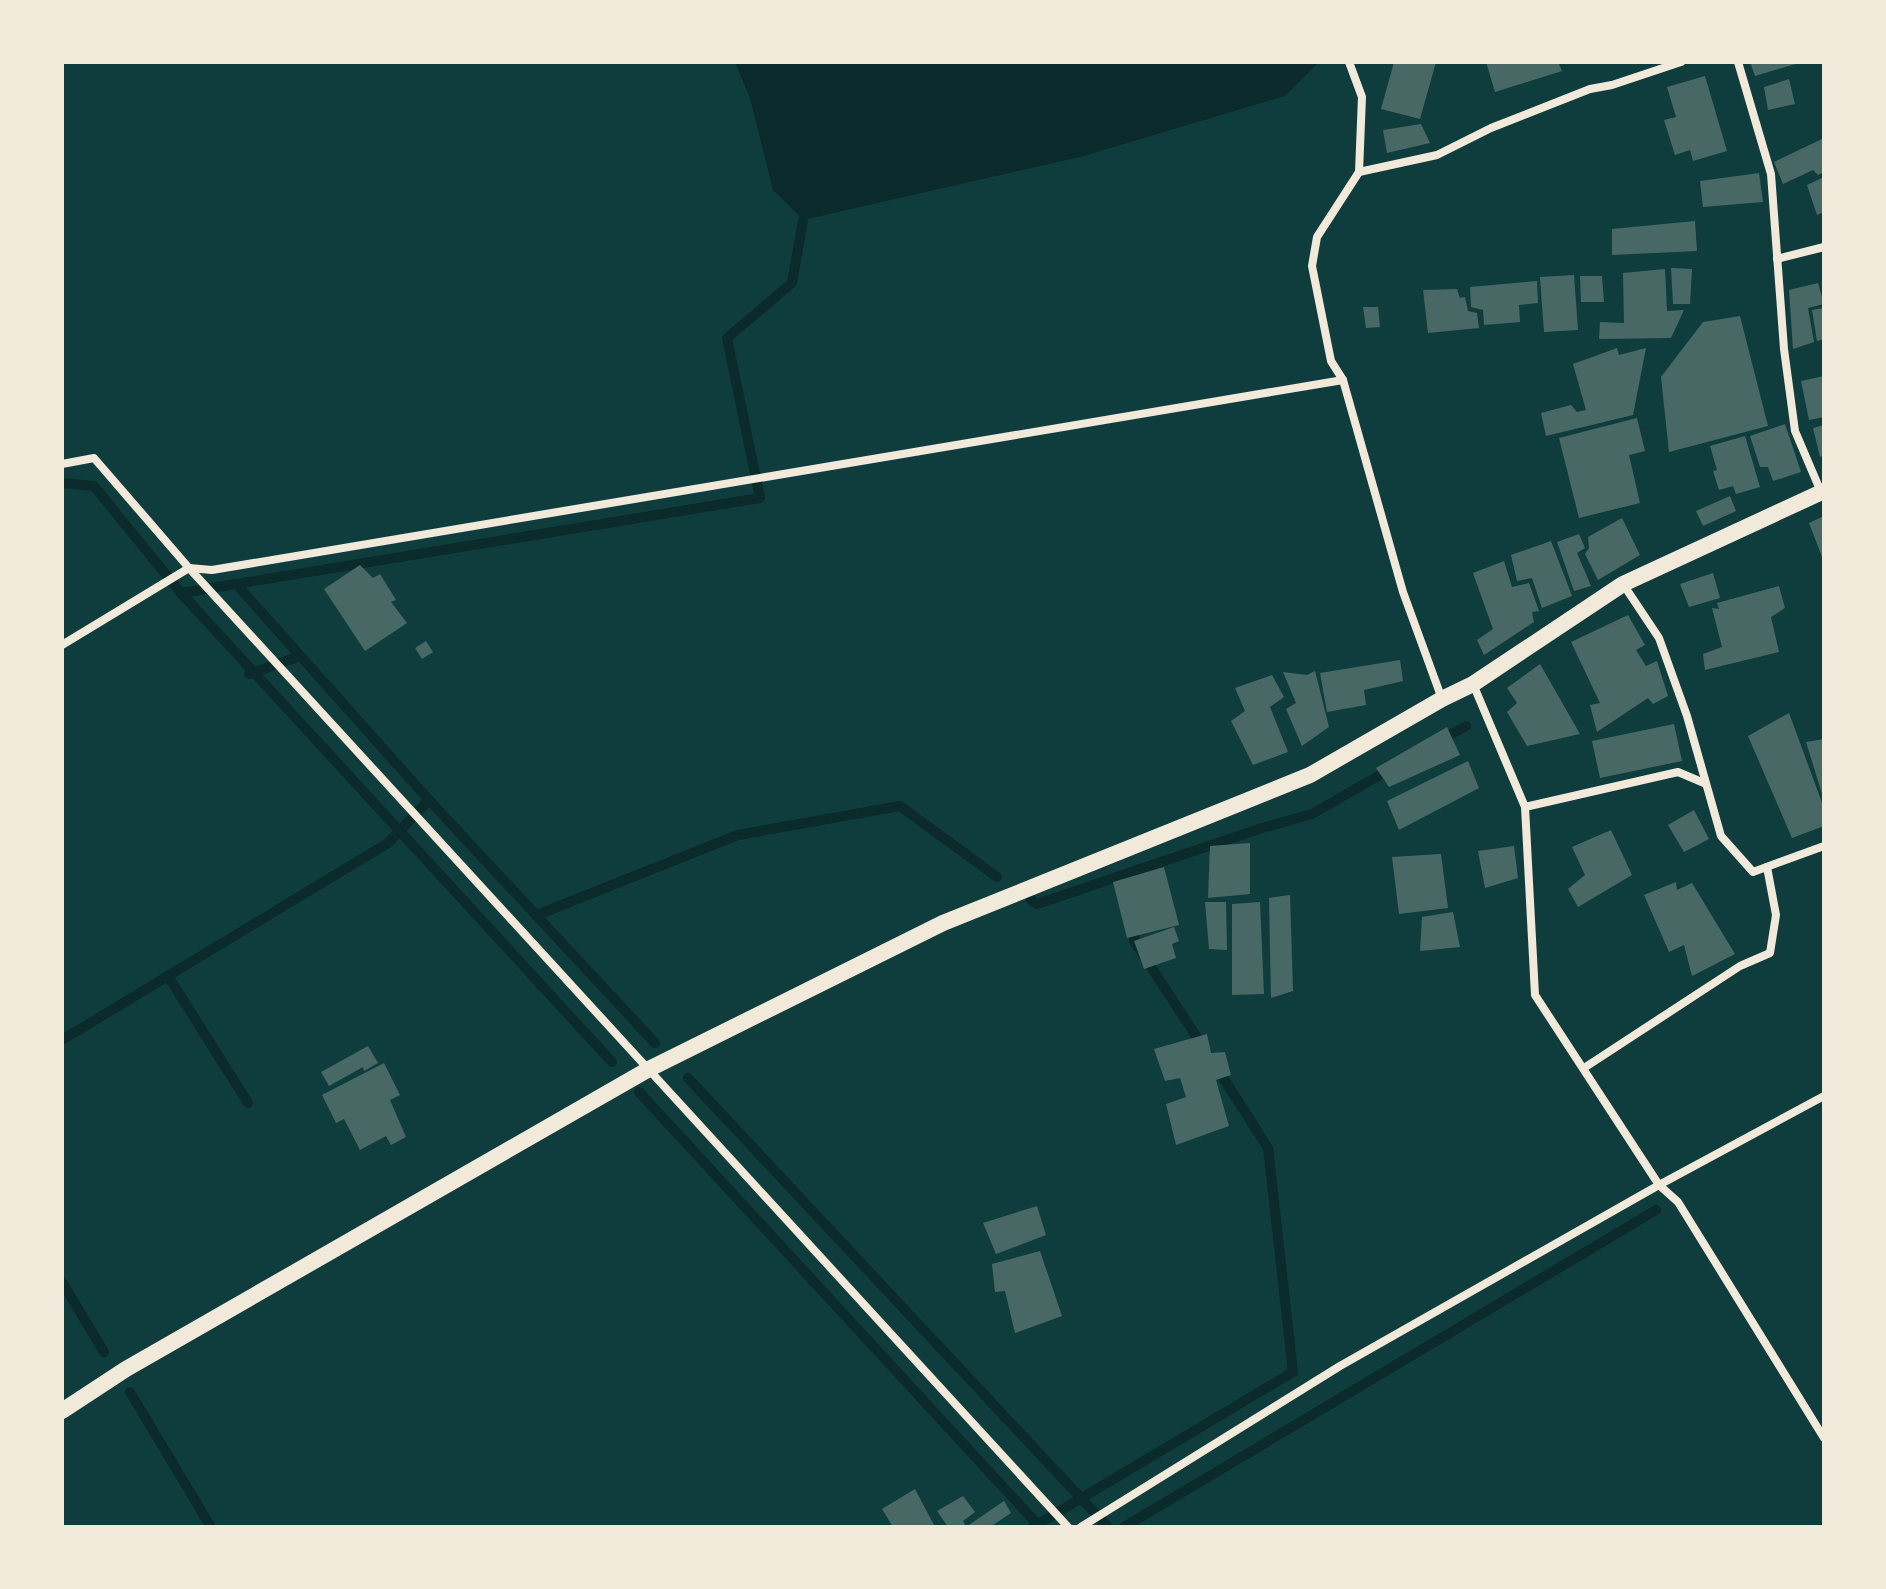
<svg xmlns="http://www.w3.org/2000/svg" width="1886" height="1589" font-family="Literata,serif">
<rect width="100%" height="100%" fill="#0f3d3e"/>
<!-- water -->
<path fill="#0a2a2b" d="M735 62H1319L1285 96 1080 157 803 220 773 190 750 98Z"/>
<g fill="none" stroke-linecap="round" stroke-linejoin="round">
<!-- stream -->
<g stroke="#0a2a2b" stroke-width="10">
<path d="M62 483 94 486 181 593"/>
<path d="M237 585 429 800 655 1043"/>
<path d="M249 674 300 656"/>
<path d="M1441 740 1466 726"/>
<path d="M1031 900 1037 904 1262 828 1312 814 1392 768"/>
<path d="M537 915 738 835 900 806 997 877"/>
<path d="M1136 925 1134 941 1204 1048"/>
<path d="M168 976 248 1103"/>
<path d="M62 1040 388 843 429 800"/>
<path d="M612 1062 181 593 760 498 727 338 792 283 803 220"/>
<path d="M688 1078 1108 1527"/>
<path d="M639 1092 1040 1527"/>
<path d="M62 1282 104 1352"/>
<path d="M130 1392 211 1527"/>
<path d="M1033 1527 1293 1372 1268 1148 1217 1068"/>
<path d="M1124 1527 1656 1210"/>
</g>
</g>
<!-- building -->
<g fill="#486865">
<path d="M1394 62H1436L1420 119 1381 109Z"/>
<path d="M1486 62H1558L1562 71 1495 92Z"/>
<path d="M1750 62H1799V63L1755 76Z"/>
<path d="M1705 76 1727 151 1693 161 1690 150 1675 155 1664 120 1676 117 1667 87Z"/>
<path d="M1789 79 1795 104 1768 110 1764 87Z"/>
<path d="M1421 124 1430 143 1387 153 1383 130Z"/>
<path d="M1824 138V172L1818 175 1813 170 1783 184 1774 162Z"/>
<path d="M1759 173 1763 202 1703 207 1700 181Z"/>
<path d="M1824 177V212L1817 215 1807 185Z"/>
<path d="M1695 221 1697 251 1612 255V229Z"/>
<path d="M1671 268 1692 269 1690 304H1673Z"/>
<path d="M1665 269 1667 311 1684 310 1671 338 1599 339 1600 322 1624 323 1623 273Z"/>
<path d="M1574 275 1578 330 1544 332 1540 277Z"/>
<path d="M1580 276H1602L1604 302H1581Z"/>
<path d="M1537 281 1538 303 1519 305 1520 322 1484 325 1483 310 1471 307 1470 287Z"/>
<path d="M1818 283 1824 304 1808 308 1814 342 1793 349 1789 290Z"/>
<path d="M1457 289 1460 298 1465 297 1468 311 1477 313 1479 328 1428 333 1423 290Z"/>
<path d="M1363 307H1378L1380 327 1366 328Z"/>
<path d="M1824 308V339L1817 341 1812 310Z"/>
<path d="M1740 316 1768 426 1669 452 1661 377 1703 322Z"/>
<path d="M1617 348 1619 355 1646 348 1633 415 1546 436 1541 413 1571 405 1577 412 1586 410 1573 364Z"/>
<path d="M1824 376V417L1809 420 1801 381Z"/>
<path d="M1637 418 1645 451 1629 455 1640 503 1579 518 1559 438Z"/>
<path d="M1785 424 1801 472 1773 481 1768 467H1760L1750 436Z"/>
<path d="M1824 425V455L1820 457 1813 428Z"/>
<path d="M1745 436 1760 487 1736 494 1733 486 1719 490 1713 471 1717 470 1710 446Z"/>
<path d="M1730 496 1736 511 1703 526 1696 511Z"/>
<path d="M1824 516V562L1809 523Z"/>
<path d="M1622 518 1640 555 1598 580 1585 554 1589 548 1588 537Z"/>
<path d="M1579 534 1585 548 1577 553 1591 586 1574 591 1557 542Z"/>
<path d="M1551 541 1572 596 1542 608 1532 578 1517 581 1511 555Z"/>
<path d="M1504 561 1512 587 1529 583 1539 611 1532 612 1534 622 1484 655 1477 640 1493 629 1473 573Z"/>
<path d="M360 565 373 578 380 574 396 600 391 602 407 623 365 651 324 589Z"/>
<path d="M1713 573 1720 598 1689 607 1680 584Z"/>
<path d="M1779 586 1785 608 1771 617 1779 652 1705 670 1703 654 1722 647 1712 608 1719 609 1717 603Z"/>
<path d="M1628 615 1645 645 1636 650 1646 666 1657 661 1668 696 1653 704 1648 698 1597 732 1590 705 1600 703 1571 642Z"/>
<path d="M426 641 433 652 422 659 415 648Z"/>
<path d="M1400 660 1403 681 1364 690 1366 705 1327 712 1320 673Z"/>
<path d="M1540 664 1580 734 1527 746 1507 712 1517 703 1507 688Z"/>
<path d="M1315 671 1329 727 1302 746 1286 709 1296 703 1283 672 1307 675Z"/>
<path d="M1272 675 1284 697 1270 707 1288 752 1253 765 1231 721 1245 711 1235 688Z"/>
<path d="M1789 713 1824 808V826L1792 838 1748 736Z"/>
<path d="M1674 724 1682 761 1600 778 1592 741Z"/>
<path d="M1447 727 1460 755 1389 787 1376 768Z"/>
<path d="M1824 739V797H1823L1806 742Z"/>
<path d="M1468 761 1479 788 1399 830 1387 801Z"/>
<path d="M1694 810 1709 839 1684 852 1668 825Z"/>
<path d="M1611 830 1632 875 1578 907 1568 889 1585 875 1572 847Z"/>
<path d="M1250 843V894L1208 898 1210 846Z"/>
<path d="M1514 846 1518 878 1485 888 1478 851Z"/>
<path d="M1441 854 1448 908 1399 914 1392 857Z"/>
<path d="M1164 867 1179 925 1127 938 1113 882Z"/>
<path d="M1676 882 1677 890 1692 883 1735 954 1692 976 1684 945 1669 952 1644 895Z"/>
<path d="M1290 895 1293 991 1271 998 1269 898Z"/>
<path d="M1205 902H1226L1227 950 1209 949Z"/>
<path d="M1260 902 1264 994 1232 995V904Z"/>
<path d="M1453 912 1460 947 1420 951 1422 917Z"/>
<path d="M1174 927 1179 941 1172 944 1176 958 1144 969 1134 941Z"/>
<path d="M1207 1034 1211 1053 1225 1052 1231 1075 1216 1080 1229 1126 1176 1145 1166 1104 1186 1097 1180 1078 1165 1081 1154 1049Z"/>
<path d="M368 1046 378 1063 364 1071 363 1067 329 1086 321 1072Z"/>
<path d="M384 1063 400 1095 390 1100 406 1137 391 1145 386 1136 360 1150 344 1119 336 1123 322 1095Z"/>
<path d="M1037 1206 1046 1235 996 1254 983 1223Z"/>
<path d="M1040 1251 1062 1316 1015 1333 1005 1291 995 1292 992 1264Z"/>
<path d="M915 1489 935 1527H893L882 1509Z"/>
<path d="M963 1496 975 1512 963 1521 966 1527 1004 1501 1011 1513 990 1527H948L937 1511Z"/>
</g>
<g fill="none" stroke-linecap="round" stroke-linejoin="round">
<!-- minor -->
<g stroke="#f1e9da" stroke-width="8">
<path d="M1349 62 1362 97 1359 172 1317 237 1312 266 1331 361 1343 380 1403 592 1442 699"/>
<path d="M1738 62 1771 174 1784 349 1795 431 1821 492"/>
<path d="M1359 172 1437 155 1491 128 1590 89 1612 85 1681 62"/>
<path d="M1777 259 1824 247"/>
<path d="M62 464 94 458 189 568 1068 1527"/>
<path d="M1623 584 1659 638 1687 716 1721 836 1753 872 1824 846"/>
<path d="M62 645 189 568 212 570 1343 380"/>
<path d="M1473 684 1525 807 1535 995 1659 1185 1678 1202 1824 1438"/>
<path d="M1525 807 1678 772 1704 783"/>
<path d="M1584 1068 1740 966 1770 953 1776 915 1767 867"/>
<path d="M1081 1527 1340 1366 1659 1185 1824 1096"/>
</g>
<!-- secondary -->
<path stroke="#f1e9da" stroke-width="16" d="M62 1411 126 1369 649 1069 943 923 1310 775 1442 699 1473 684 1623 584 1824 491"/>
</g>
<!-- border -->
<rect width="1886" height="1589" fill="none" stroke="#f1e9da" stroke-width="128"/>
</svg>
